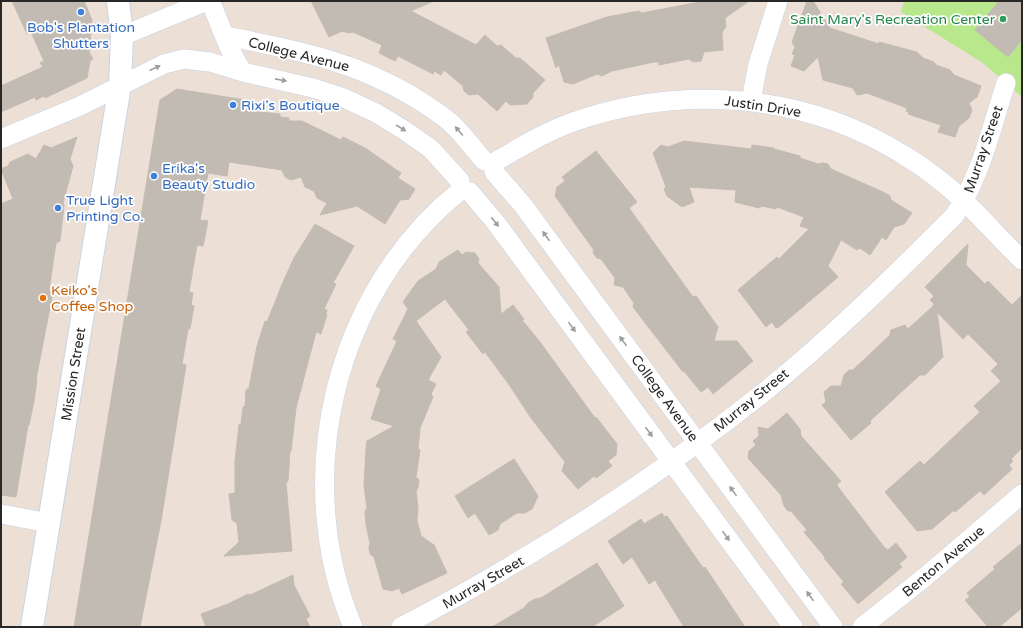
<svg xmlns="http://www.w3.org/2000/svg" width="1023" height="628" font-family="'Varela Round',sans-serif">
<rect width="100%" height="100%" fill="#ebdfd6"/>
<!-- green -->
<path fill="#b9e88c" d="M904 1H1022V97L983 63 901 12Z"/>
<!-- building -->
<g fill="#c2bbb3" stroke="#c6bbb0">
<path d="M12 1H84L92 20 89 52 93 59 90 61 87 78 45 98 44 96 36 100 35 97 1 112V86L43 67 40 63 44 61 31 32 27 34Z"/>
<path d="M311 1H434L411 11 476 45 485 35 497 46 501 45 516 58H520L545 80 533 93V97L527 104 510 105 506 101 497 111 478 94 469 95 464 91 463 86 444 70 441 75 434 71 433 74 398 56 395 61 379 53 382 45 353 32 349 33 342 31 329 37Z"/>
<path d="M705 1H749L725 18 726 27 722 32 723 50 704 52 701 61 693 62 689 59 659 65V62H654L612 71 602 76 597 74 573 84 564 82 559 65 556 68 546 38 607 17 639 11 642 13Z"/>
<path d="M807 1H813L830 28 879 44V42L917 52 923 58 934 62 936 65 950 70 954 75 981 86 977 97 969 103 972 110 969 118 959 126 955 137 938 132 941 125 908 114 909 112 906 111 907 108 867 93 857 95 853 88 823 80 818 57 804 71 791 66 795 55 792 54 795 47 792 42Z"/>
<path d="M999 1H1022V40L1008 57 975 30Z"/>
<path d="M177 89 245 100 243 110 280 114V117L289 118V121H302L341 140 343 137 365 148 401 173 398 178 415 189 409 199 400 200 385 224 357 206 320 215 327 203 317 198 314 191 305 187 301 177 291 180 285 177 282 170 229 162 227 176 208 173 200 220 208 221 203 246 197 245 189 292 193 293 191 305 194 306 190 329H188L182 364 186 365 161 521 140 627H74L160 100Z"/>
<path d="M77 137 70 159 73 166 63 203 64 205 60 241 56 243 49 291 53 292 36 379 37 380 34 401 29 425H28L16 497 1 495V204L13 199 1 169 8 166 10 162 28 154 36 159 44 145 51 148Z"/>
<path d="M684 141 751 149 752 145 774 148V149L800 156V158L818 164 823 163 828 164 831 169 883 192 890 196 891 200 912 213 904 224 894 227 886 240 882 237 870 255 860 248 857 250 841 240 828 266 838 277 779 327 776 328 772 322 766 327 738 290 777 257 779 259 809 229 800 226 804 217 777 207 776 209 762 206 759 208 735 202 736 190 689 187 694 202 682 207 667 196 664 189 666 187 653 153 661 145 668 147Z"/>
<path d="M596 151 637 202 629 208 693 297 696 296 718 327 714 341H737L753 361 713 394 708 387 701 392 684 371 683 372 633 307 634 303 623 287 614 285 615 278 601 259 597 258 593 253 594 250 555 196 557 187 565 181 562 177Z"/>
<path d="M315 224 354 246 333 283 336 284 324 309 327 310 326 314 327 315 321 334 316 332 296 408 291 451H290L288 481 286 483 292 551 224 556 239 542 237 523 232 520 229 494 235 493V461L239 425 241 424 243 407 245 406 246 390 249 388 257 346 265 321 267 322 283 282 294 258Z"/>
<path d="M968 244 966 265 985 284 988 281 1012 305 1022 295V448L1011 459 1013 461 1009 465 1012 469 984 495 980 491 955 512 954 510 932 529 917 531 885 492 920 461 924 465 980 412 974 406 1001 381 991 371 998 364 968 334 963 339 937 312 943 357 925 375H920L898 395 870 421 871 423 851 440 822 405 826 402 824 392 831 386H841L844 375 849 370H853L890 335 891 330 905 325 908 329 933 306 934 304 930 300 934 296 925 287Z"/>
<path d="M458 250 462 255 466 252 475 253 479 259 478 263 499 287 501 314 513 305 524 319 522 320 540 342 595 418 596 417 617 444 616 455 608 461 612 466 596 478 594 476 578 489 562 471 565 462 531 418 510 386 485 352 483 354 466 332 469 330 445 299 416 321 441 357 428 380 436 384 431 394 433 397 420 428 418 449 420 450 416 477 419 480 418 488 416 491 418 508 417 521 421 536 434 545 447 573 402 594 399 588 392 591 383 589 374 557 370 554 369 547 370 543 366 525 365 511 367 508 364 485 366 449 367 441 394 426 371 419 381 389 376 386 397 341 393 339 408 309 403 302 418 281 436 269 439 262Z"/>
<path d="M787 413 800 429 801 436 841 481 837 484 838 487 884 547 888 550 896 543 907 557 899 564 902 567 858 604 841 584 844 582 824 558 825 557 804 532 807 530 791 511H788L784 506 781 495 748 458 749 451 756 445 753 441 759 436 758 427 768 429Z"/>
<path d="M514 459 538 496 532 509 525 513H517L500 524 498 530 489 535 475 513 468 518 455 496Z"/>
<path d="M662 513 664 517 667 516 703 568 705 567 745 627H684L655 580 649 584 632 557 623 564 608 541 641 519 644 524Z"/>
<path d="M1022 543V608L999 627H988L965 600 970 597 967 593 995 569 993 567Z"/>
<path d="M597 563 624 606 592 627H492L524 608 528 603 535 599 541 598Z"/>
<path d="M293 575 294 585 310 616 306 619 310 627H206L201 614 228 604 248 594 250 595Z"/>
</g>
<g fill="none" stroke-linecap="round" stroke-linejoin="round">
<!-- street casing -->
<g stroke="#cbd3e2" stroke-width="20">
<g id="street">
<path d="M210 1C221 25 228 51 243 72"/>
<path d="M122 36 207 1"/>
<path d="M226 36C295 50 351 60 412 96 426 105 443 115 454 126 465 137 474 149 484 161"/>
<path d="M751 101 758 64 778 1"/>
<path d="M1 139 80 106 164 64 184 59 210 62 243 72 313 88 344 98 376 113 404 130 431 149 460 181"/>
<path d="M493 163C519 148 545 132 573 122 681 84 804 93 902 154 924 167 946 184 965 202 984 220 1002 241 1022 260"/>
<path d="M494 172 522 204 833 627"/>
<path d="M470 192 496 223 793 627"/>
<path d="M1 514 49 523"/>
<path d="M353 627C290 478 334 291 461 190"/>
<path d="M401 627C528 560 650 483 763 393 830 339 893 277 954 216 981 177 991 128 1006 83"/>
<path d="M862 627 925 577 1022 494"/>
</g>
</g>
<!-- secondary casing -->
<g stroke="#cbd3e2" stroke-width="24">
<path id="secondary" d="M32 627 120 85 122 36 118 1"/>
</g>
<!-- street -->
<use href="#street" stroke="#fff" stroke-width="19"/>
<!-- secondary -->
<use href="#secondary" stroke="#fff" stroke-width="22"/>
</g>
<!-- one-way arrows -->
<defs><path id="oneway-solid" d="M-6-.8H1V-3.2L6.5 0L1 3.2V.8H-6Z"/></defs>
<g fill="#9e9e9e">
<use href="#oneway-solid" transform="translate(155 68) rotate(-25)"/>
<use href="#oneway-solid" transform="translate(281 80) rotate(11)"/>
<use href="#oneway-solid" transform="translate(401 128) rotate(32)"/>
<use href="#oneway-solid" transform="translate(459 131) rotate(-131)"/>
<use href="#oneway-solid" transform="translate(495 222) rotate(52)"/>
<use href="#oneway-solid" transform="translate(546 236) rotate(-126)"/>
<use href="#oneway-solid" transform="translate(572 327) rotate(54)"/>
<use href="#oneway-solid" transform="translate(623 341) rotate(-126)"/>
<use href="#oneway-solid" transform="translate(649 432) rotate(54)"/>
<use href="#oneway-solid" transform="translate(733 491) rotate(-126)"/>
<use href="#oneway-solid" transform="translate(726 536) rotate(54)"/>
<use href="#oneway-solid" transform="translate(810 596) rotate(-126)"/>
</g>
<!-- markers -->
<g fill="#3f7fe0" stroke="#fff" stroke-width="1.5">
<circle cx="81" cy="12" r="4"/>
<circle cx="233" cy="105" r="4"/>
<circle cx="154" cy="176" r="4"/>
<circle cx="58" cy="208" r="4"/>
</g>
<circle fill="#2e9e5b" stroke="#fff" stroke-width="1.5" cx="1003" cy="19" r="4"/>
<circle fill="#e8710a" stroke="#fff" stroke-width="1.5" cx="43" cy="298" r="4"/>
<g text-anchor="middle" stroke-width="3.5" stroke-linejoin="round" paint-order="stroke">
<!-- leisure labels -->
<g font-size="14" fill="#27864d" stroke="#fff" text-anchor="end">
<text x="995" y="24">Saint Mary's Recreation Center</text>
</g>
<!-- shop labels -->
<g font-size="14" fill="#366cbe" stroke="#fff" text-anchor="start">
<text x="81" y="32" text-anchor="middle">Bob's Plantation<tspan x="81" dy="16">Shutters</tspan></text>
<text x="241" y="110">Rixi's Boutique</text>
<text x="162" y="173">Erika's<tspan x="162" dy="16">Beauty Studio</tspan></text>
<text x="66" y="205">True Light<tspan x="66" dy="16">Printing Co.</tspan></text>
</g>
<!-- street labels -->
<g font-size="14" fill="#272727" stroke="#fff">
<text transform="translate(299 54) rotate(14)" y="5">College Avenue</text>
<text transform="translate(763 106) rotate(9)" y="5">Justin Drive</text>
<text transform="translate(983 149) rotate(-71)" y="5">Murray Street</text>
<text transform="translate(73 374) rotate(-81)" y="5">Mission Street</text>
<text transform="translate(665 398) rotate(54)" y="5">College Avenue</text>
<text transform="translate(751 400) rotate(-39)" y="5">Murray Street</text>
<text transform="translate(943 561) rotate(-40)" y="5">Benton Avenue</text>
<text transform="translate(483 582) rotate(-30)" y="5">Murray Street</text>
</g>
<!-- food labels -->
<g font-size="14" fill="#c56008" stroke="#fff" text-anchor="start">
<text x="51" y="295">Keiko's<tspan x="51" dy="16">Coffee Shop</tspan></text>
</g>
</g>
<!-- border -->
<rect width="1023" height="628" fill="none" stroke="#272727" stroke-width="4"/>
</svg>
